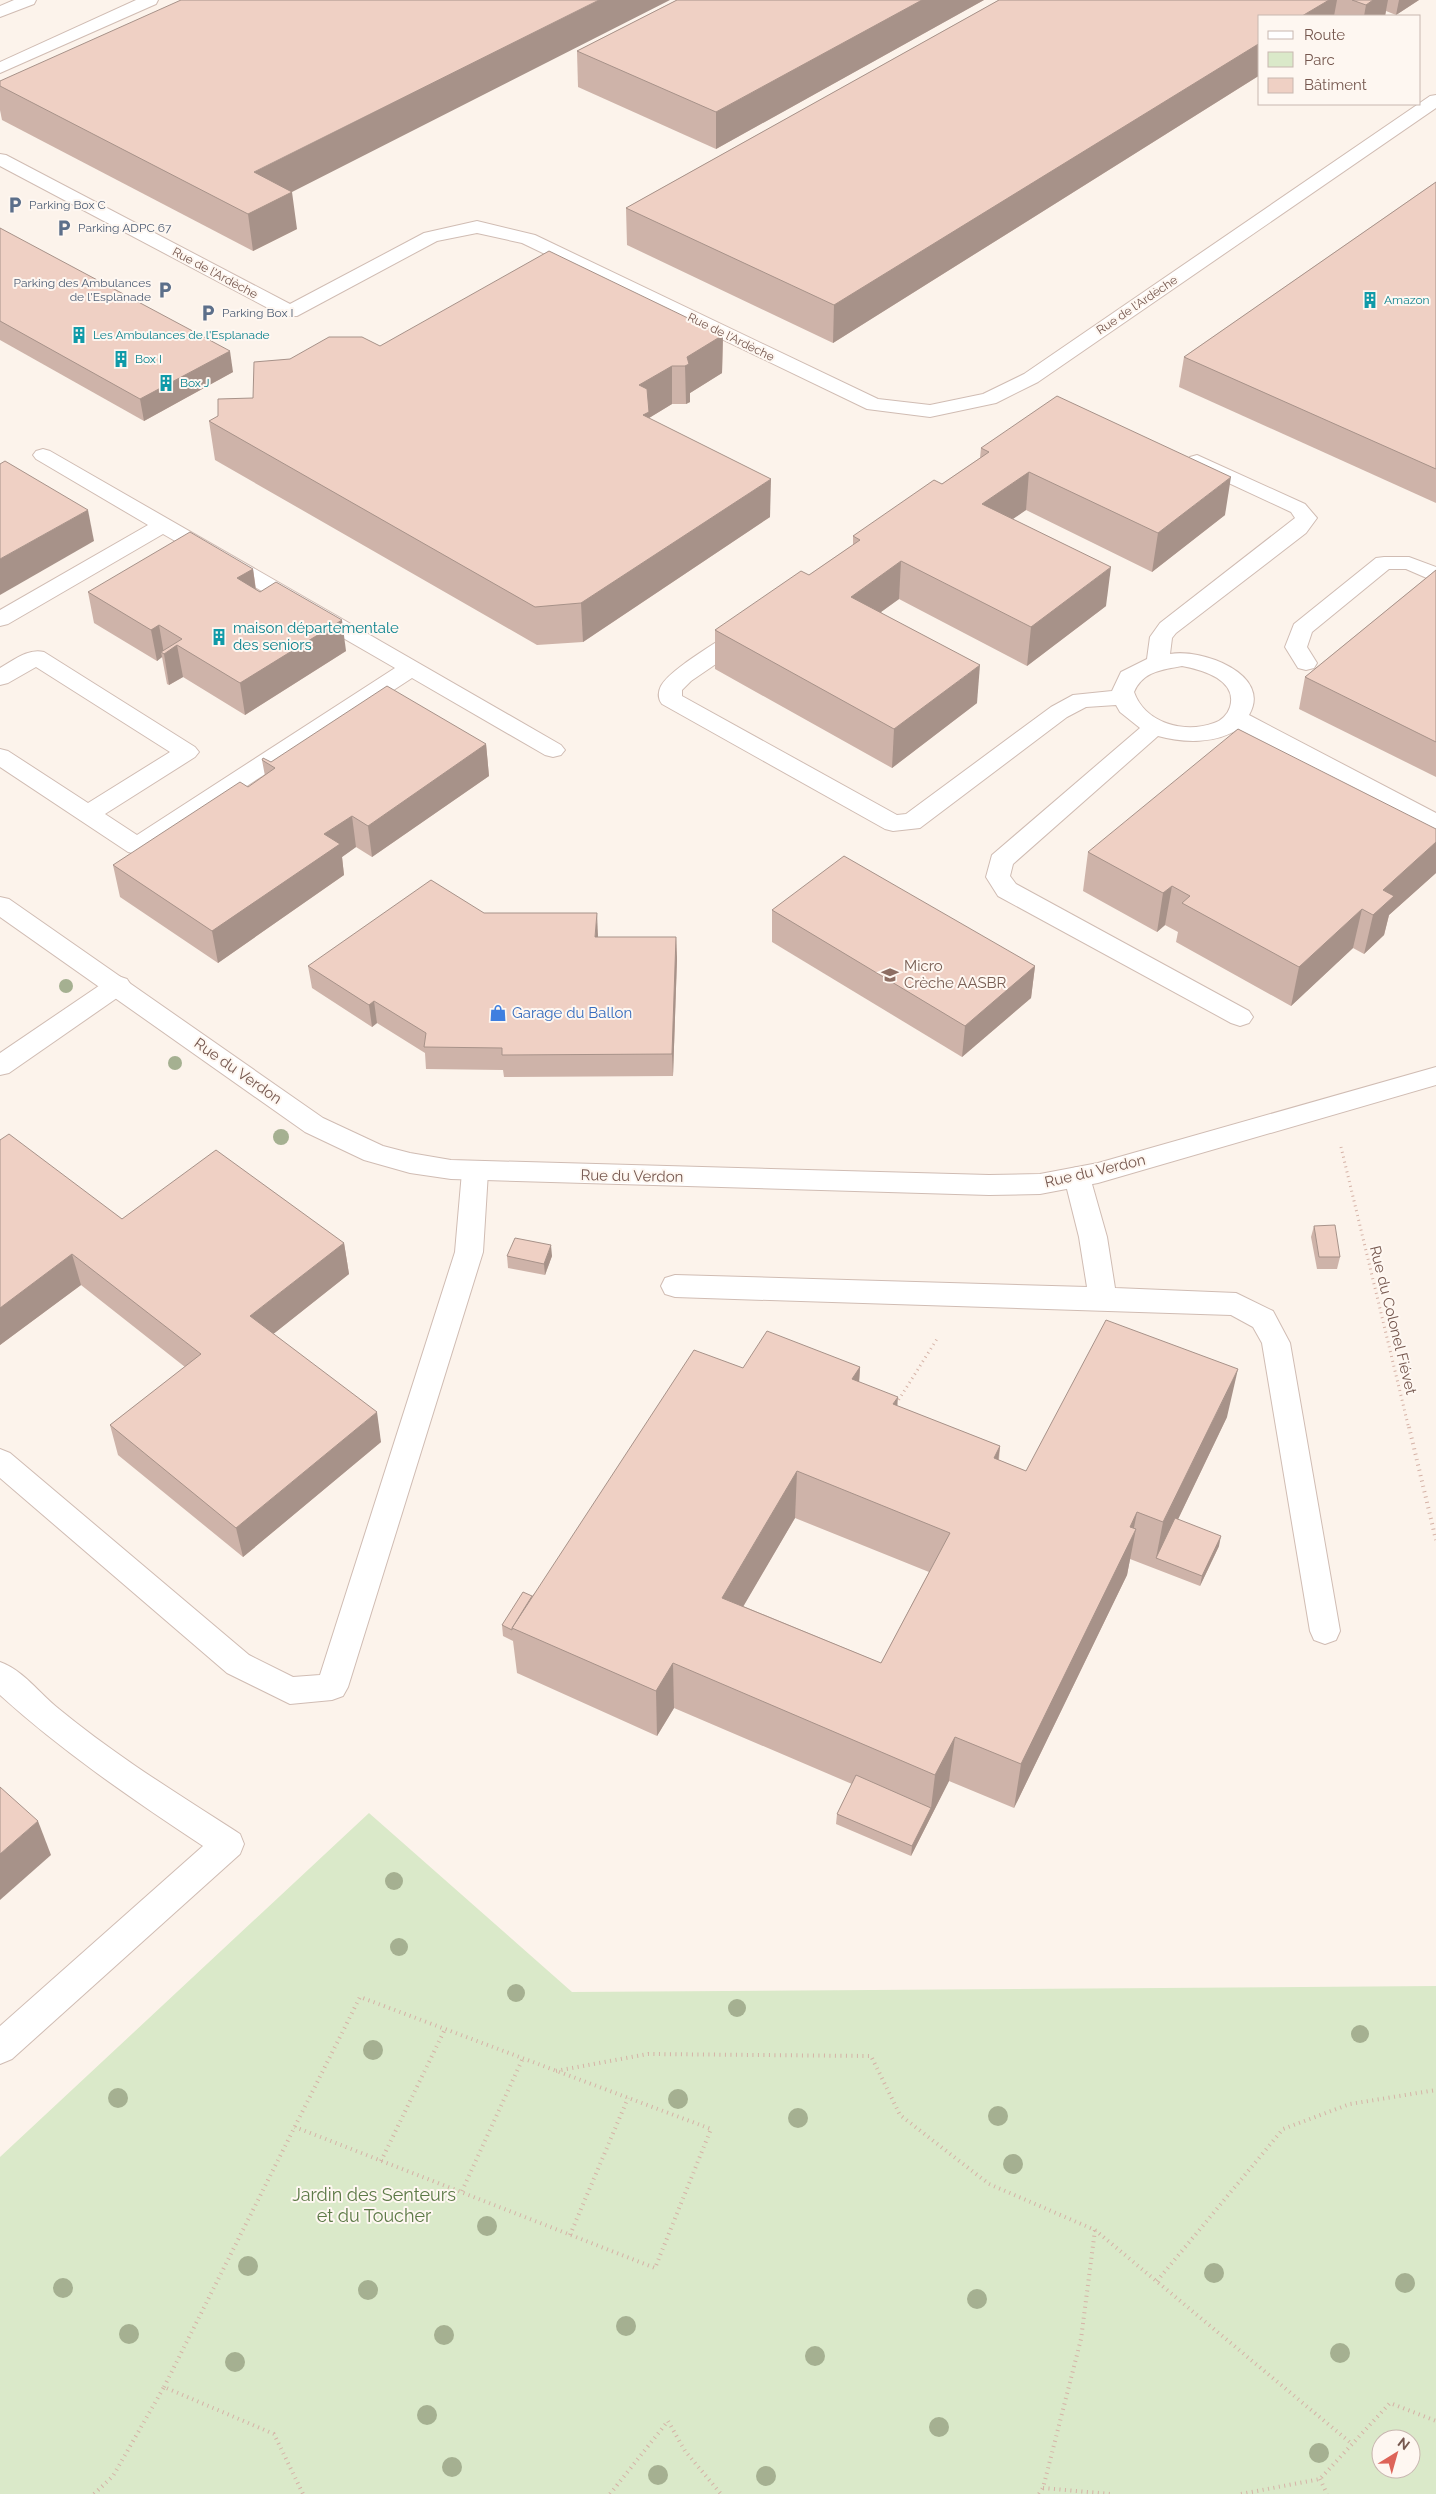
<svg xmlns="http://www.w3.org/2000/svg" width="1436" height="2494" font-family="Raleway,sans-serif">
<rect width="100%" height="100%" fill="#fcf3eb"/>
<!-- green -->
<path fill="#dae9c9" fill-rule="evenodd" d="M369 1813 572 1992 1436 1986V2494H0V2157ZM1381 2439H1411V2469H1381Z"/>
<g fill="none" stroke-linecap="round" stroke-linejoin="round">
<!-- service casing -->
<g stroke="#d0bcb3" stroke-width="2">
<g id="service">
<path d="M14 0H36L34 4 0 17V6Z"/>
<path d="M136 0H158L156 4 0 73V62Z"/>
<path d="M1436 95V108L1038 382 996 403 930 417 867 409 522 243 477 233 437 241 297 316H283L0 166V154L6 155 290 304 424 233 477 221 535 235 878 399 930 405 983 394 1024 374 1430 96Z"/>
<path d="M43 449 50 451 561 745 565 750 561 755 553 757 545 755 412 678 146 852 137 854 128 852 0 767V749L8 751 88 803 170 752 36 667 8 683 0 685V668C14 660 28 648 44 652L195 747 199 752 195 757 105 814 137 835 395 668 163 534 8 624 0 626V610L148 525 36 459 33 455 36 451Z"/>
<path d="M1197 455 1305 504 1317 518 1306 533 1176 633 1172 638 1170 654C1201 648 1273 674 1249 715L1436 813V831L1428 829 1238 729C1216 744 1183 743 1158 736L1013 864 1010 876 1016 884 1249 1011 1253 1017 1249 1023 1240 1026 1231 1023 998 896 986 877 992 855 1140 728 1120 712 1116 705 1086 707 1067 717 920 828 893 831 885 829 662 704C658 699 658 692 661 686 671 668 720 641 738 628L746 626 754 628 757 633 754 638 691 681 682 690V696L897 815 906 814 1051 707 1073 695 1112 691 1121 672 1147 659 1150 637 1160 623 1295 518 1291 512 1190 465 1187 461 1190 457ZM1182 666C1203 670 1238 680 1230 707 1228 714 1221 721 1214 723 1184 734 1145 723 1134 692 1143 671 1162 670 1182 666Z"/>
<path d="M1384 557H1409L1436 567V582L1406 569H1389L1312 632 1307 647 1317 663 1314 668 1306 670 1298 668 1285 647 1294 624 1376 558Z"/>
<path d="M118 976 127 979 131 985 127 991 9 1073 0 1075V1053L109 979Z"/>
<path d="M475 1162 484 1165 488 1172 483 1252 348 1687 343 1696 332 1700 290 1704 227 1673 0 1478V1449L10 1453 249 1655 293 1677 320 1675 455 1252 462 1172 466 1165Z"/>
<path d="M1077 1167 1087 1170 1090 1177 1107 1237 1115 1288 1236 1293 1273 1311 1290 1343 1340 1631 1336 1640 1325 1644 1314 1640 1310 1631 1262 1343 1253 1327 1231 1315 675 1297 665 1294 661 1286 665 1278 675 1275 1087 1287 1079 1237 1064 1177 1067 1170Z"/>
<path d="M0 1662C23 1670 40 1694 59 1709 116 1756 178 1794 240 1834L244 1844 240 1854 12 2059 0 2064V2026L203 1846C132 1799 63 1752 0 1695Z"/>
</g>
</g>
<!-- minor casing -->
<g stroke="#d0bcb3" stroke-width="2">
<path id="minor" d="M0 897 9 899 323 1118 383 1146 410 1153 451 1160 989 1175 1040 1174 1098 1163 1436 1067V1085L1098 1183 1040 1194 989 1195 451 1179 410 1173 364 1160 305 1132 0 917Z"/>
</g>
<!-- path-far1 -->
<g stroke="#d5b2a6" stroke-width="3" stroke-dasharray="1 4" stroke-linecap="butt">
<path d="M1341 1147 1409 1429"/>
<path d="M896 1404 937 1339"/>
</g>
<!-- path -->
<g stroke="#d5b2a6" stroke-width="4" stroke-dasharray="1 4.5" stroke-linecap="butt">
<path d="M1409 1427 1436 1540"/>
<path d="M556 2071 648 2054 871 2056 900 2115 989 2184 1095 2230 1352 2444"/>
<path d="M381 2161 445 2029"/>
<path d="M462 2191 523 2058"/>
<path d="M570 2235 628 2098"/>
<path d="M1157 2281 1283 2129 1350 2104 1436 2090"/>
<path d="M164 2387 360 1997 711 2129 655 2268 295 2127"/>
<path d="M1320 2479 1327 2494"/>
<path d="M1043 2488 1111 2494"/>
<path d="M94 2494 113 2476 164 2387 274 2434 303 2494"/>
<path d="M610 2494 668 2421 685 2451 721 2494"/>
<path d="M1039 2494 1043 2488 1081 2339 1095 2230"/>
<path d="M1241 2494 1320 2479 1390 2403 1436 2421"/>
</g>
<!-- service -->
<use href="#service" fill="#fff" fill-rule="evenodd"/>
<!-- minor -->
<use href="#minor" fill="#fff" fill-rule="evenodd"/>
</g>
<!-- trees -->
<g fill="#a5b091">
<circle cx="66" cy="986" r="7"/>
<circle cx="175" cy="1063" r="7"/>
<circle cx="281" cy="1137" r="8"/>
<circle cx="394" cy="1881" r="9"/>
<circle cx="399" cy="1947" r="9"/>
<circle cx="516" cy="1993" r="9"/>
<circle cx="737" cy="2008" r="9"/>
<circle cx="1360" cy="2034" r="9"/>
<circle cx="373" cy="2050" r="10"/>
<circle cx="118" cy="2098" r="10"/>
<circle cx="678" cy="2099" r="10"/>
<circle cx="998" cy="2116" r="10"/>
<circle cx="798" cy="2118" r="10"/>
<circle cx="1013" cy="2164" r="10"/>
<circle cx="487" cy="2226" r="10"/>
<circle cx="248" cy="2266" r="10"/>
<circle cx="1214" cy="2273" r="10"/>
<circle cx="1405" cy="2283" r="10"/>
<circle cx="63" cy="2288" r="10"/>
<circle cx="368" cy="2290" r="10"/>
<circle cx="977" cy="2299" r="10"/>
<circle cx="626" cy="2326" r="10"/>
<circle cx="129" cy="2334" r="10"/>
<circle cx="444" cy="2335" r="10"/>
<circle cx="1340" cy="2353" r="10"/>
<circle cx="815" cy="2356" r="10"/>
<circle cx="235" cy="2362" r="10"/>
<circle cx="427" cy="2415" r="10"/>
<circle cx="939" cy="2427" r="10"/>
<circle cx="1319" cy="2453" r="10"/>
<circle cx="452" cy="2467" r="10"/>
<circle cx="658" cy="2475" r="10"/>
<circle cx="766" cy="2476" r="10"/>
</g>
<!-- wall -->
<g fill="#ceb3a9" fill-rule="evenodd">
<path d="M677 0H984L716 149 578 87 577 51Z"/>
<path d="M999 0H1419L1396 15 1386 11 1385 16H1260V75L833 343 627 245 626 208Z"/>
<path d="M0 81 297 229 253 251 2 120 0 110Z"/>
<path d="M1436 182V503L1179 387 1184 357Z"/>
<path d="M0 228 233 372 144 421 0 340Z"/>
<path d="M723 335 722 373 690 393V402L686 404H672L649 418V419L770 517 583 642 537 645 215 460 209 421 253 398 290 359 380 346Z"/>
<path d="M981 448 1225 515 1152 572 1026 510 1012 519 1106 606 1027 666 899 599 881 612 977 703 892 768 715 669V630L809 575 853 545V536L942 484 980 458Z"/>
<path d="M253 569 256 589 346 651 245 715 183 677 169 685 167 684 162 657 157 661 94 623 88 592Z"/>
<path d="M1436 570V777L1299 709 1305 677Z"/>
<path d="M486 744 489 776 372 857 356 847 342 857 344 875 218 963 120 897 113 865 248 787 265 776 262 760 271 762Z"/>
<path d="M1436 829V873L1389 915 1384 935 1364 954 1353 948 1291 1006 1176 942 1178 932 1165 925 1157 932 1083 891 1088 852Z"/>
<path d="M772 910 1035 966 1031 998 962 1057 772 942Z"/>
<path d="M484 913 598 937H676L677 959 673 1076 504 1077 503 1070 426 1069 425 1053 377 1023 372 1027 312 988 308 966Z"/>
<path d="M0 1140 122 1219 344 1243 349 1274 273 1334 381 1442 243 1557 118 1455 110 1425 185 1367 81 1285 0 1345Z"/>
<path d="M1314 1226 1340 1257 1337 1269H1317L1311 1237Z"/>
<path d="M507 1256H552L545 1275 508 1268Z"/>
<path d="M860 1367 859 1382 897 1406 1000 1446 999 1460 1026 1471 1227 1417 1178 1519 1219 1546 1200 1586 1130 1559 1127 1575 1014 1808 949 1781 911 1856 836 1824 837 1814 852 1784 674 1708 657 1736 517 1673 513 1641 503 1636 502 1625 532 1596 743 1368ZM795 1518 929 1572 881 1663 743 1606Z"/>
</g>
<!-- shaded-wall -->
<g fill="#a79289">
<path d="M599 0H670L292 192 297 229 253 251 248 214 254 172Z"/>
<path d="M922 0H984L716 149V112Z"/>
<path d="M1329 0H1337L1334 16H1302Z"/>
<path d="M1373 0H1388L1385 16H1364L1366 5Z"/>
<path d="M1399 0H1419L1396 15Z"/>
<path d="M1260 43V75L833 343 834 305Z"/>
<path d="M723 335 722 373 690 393V402L686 404 685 366 687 357Z"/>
<path d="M230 351 233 372 144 421 140 399Z"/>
<path d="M672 366V404L649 418 650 450 644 453 639 385Z"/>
<path d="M1029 472 1026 510 979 543 982 504Z"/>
<path d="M1231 477 1225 515 1152 572 1158 533Z"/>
<path d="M771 479 770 517 583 642 581 603Z"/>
<path d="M88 510 94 541 0 595V559Z"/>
<path d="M901 561 899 599 849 635 851 597Z"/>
<path d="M1111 567 1106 606 1027 666 1031 627Z"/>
<path d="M253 569 257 600 237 578Z"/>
<path d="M342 620 346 651 245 715 240 683Z"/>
<path d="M159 625 164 654 177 645 183 677 169 685 164 654 161 652 162 657 157 661 151 630Z"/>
<path d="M980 665 977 703 892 768 894 729Z"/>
<path d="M486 744 489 776 372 857 368 826Z"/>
<path d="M352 816 356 847 342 857 344 875 218 963 212 931 324 834Z"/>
<path d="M1436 842V873L1389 915 1384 935 1364 954 1373 915 1383 890Z"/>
<path d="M1172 886 1165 925 1157 932 1163 893Z"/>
<path d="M1362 909 1353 948 1291 1006 1299 967Z"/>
<path d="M597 913 598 936 596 959 595 937Z"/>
<path d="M676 937 677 959 673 1076 672 1054Z"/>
<path d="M1035 966 1031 998 962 1057 965 1026Z"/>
<path d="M374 1001 377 1023 372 1027 369 1005Z"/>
<path d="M344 1243 349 1274 257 1347 250 1316Z"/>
<path d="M551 1245 552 1256 545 1275 544 1264Z"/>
<path d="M72 1254 81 1285 0 1345V1308Z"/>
<path d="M860 1367 857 1414 852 1379Z"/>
<path d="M1238 1369 1227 1417 1159 1559 1156 1558 1163 1522Z"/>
<path d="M898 1397 894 1444 893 1404Z"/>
<path d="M377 1412 381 1442 243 1557 236 1528Z"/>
<path d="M1000 1446 994 1492V1458Z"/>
<path d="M797 1471 795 1518 722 1643V1598Z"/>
<path d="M1137 1512 1132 1538 1136 1529 1127 1575 1014 1808 1021 1764Z"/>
<path d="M1221 1536 1219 1546 1200 1586 1202 1576Z"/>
<path d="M673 1663 674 1708 657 1736 656 1691Z"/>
<path d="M955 1737 949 1781 911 1856 912 1846 931 1808 935 1775Z"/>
<path d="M38 1821 51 1855 0 1900V1854Z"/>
</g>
<!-- building -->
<g fill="#efd0c4" stroke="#a79289" fill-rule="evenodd">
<path d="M181 0H599L254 172 292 192 248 214 0 86V81Z"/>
<path d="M677 0H922L716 112 577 51Z"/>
<path d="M999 0H1329L1302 16H1260V43L834 305 626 208Z"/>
<path d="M1352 0H1373L1366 5Z"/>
<path d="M1436 182V469L1184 357Z"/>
<path d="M0 228 230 351 140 399 0 321Z"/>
<path d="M549 251 723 335 687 357 689 364 685 366H672L639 385 647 389 649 412 643 415 771 479 581 603 535 607 209 421 218 416V399L253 398 254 362 290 359 329 337H362L380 346Z"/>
<path d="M1057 396 1231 477 1158 533 1029 472 982 504 1111 567 1031 627 901 561 851 597 980 665 894 729 715 630 801 571 809 575 860 540 853 536 934 480 942 484 989 452 981 448Z"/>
<path d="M5 461 88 510 0 559V464Z"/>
<path d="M190 532 253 569 237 578 260 592 276 582 342 620 240 683 177 645 164 654 161 652 182 639 159 625 151 630 88 592Z"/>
<path d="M1436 570V742L1305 677Z"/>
<path d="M387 686 486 744 368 826 352 816 324 834 340 844 212 931 113 865 240 782 248 787 275 768 262 760 263 758 271 762Z"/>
<path d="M1238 729 1436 829V842L1383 890 1394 896 1373 915 1362 909 1299 967 1182 903 1190 896 1172 886 1163 893 1088 852Z"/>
<path d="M844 856 1035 966 965 1026 772 910Z"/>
<path d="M431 880 484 913H597L595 937H676L672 1054 502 1055V1048L424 1047 426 1033 374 1001 369 1005 308 966Z"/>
<path d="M9 1134 122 1219 216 1150 344 1243 250 1316 377 1412 236 1528 110 1425 201 1354 72 1254 0 1308V1140Z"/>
<path d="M1335 1225 1340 1257H1319L1314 1226Z"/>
<path d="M515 1238 551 1245 544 1264 507 1256Z"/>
<path d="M1106 1320 1238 1369 1163 1522 1137 1512 1130 1527 1136 1529 1021 1764 955 1737 935 1775 673 1663 656 1691 512 1628 694 1350 743 1368 767 1331 860 1367 852 1379 898 1397 893 1404 1000 1446 994 1458 1026 1471ZM797 1471 950 1533 881 1663 722 1598Z"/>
<path d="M1175 1518 1221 1536 1202 1576 1156 1558Z"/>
<path d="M523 1592 532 1596 512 1628V1630L502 1625Z"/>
<path d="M856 1775 931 1808 912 1846 837 1814Z"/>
<path d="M0 1787 38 1821 0 1854Z"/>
</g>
<!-- icons -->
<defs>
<g id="parking-bare" transform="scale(1.35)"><path d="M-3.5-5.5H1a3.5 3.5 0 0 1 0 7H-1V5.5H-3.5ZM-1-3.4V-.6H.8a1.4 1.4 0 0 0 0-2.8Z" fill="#5c6f8a" stroke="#fef7f1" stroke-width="2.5" paint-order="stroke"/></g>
<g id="building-bare" transform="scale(1.35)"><path d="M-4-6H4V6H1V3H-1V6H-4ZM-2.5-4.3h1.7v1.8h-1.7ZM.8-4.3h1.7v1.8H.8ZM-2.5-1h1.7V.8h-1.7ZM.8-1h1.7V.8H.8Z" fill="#0f9aa8" stroke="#fef7f1" stroke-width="2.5" paint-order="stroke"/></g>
<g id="school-bare" transform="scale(1.35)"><path d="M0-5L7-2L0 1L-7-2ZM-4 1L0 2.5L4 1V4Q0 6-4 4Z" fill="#8d6e63" stroke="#fef7f1" stroke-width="2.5" paint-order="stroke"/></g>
<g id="shop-bare" transform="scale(1.35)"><path d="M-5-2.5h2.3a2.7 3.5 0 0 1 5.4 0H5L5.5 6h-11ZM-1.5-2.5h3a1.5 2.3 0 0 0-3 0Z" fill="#3f7fe0" stroke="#fef7f1" stroke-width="2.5" paint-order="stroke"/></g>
</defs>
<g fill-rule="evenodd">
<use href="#parking-bare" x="15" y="205"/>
<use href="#parking-bare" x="64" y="228"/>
<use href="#parking-bare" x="165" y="290"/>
<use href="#building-bare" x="1370" y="300"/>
<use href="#parking-bare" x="208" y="313"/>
<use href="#building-bare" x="79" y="335"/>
<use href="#building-bare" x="121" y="359"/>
<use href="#building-bare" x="166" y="383"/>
<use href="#building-bare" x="219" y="637"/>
<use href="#school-bare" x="890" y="975"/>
<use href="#shop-bare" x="498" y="1013"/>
</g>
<g text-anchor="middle" stroke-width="4" stroke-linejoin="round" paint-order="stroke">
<!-- far-service labels -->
<g font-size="12" fill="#4e5e75" stroke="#fef7f1" text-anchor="start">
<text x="29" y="209">Parking Box C</text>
<text x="78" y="232">Parking ADPC 67</text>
<text x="151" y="287" text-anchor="end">Parking des Ambulances<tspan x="151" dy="14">de l'Esplanade</tspan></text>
<text x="222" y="317">Parking Box I</text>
</g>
<!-- far-street labels -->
<g font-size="12" fill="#76584f" stroke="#fef7f1">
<text transform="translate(215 273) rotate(28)" y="4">Rue de l'Ardèche</text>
<text transform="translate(1137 305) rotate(-34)" y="4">Rue de l'Ardèche</text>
<text transform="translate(731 337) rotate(26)" y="4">Rue de l'Ardèche</text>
</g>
<!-- far-culture labels -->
<g font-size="12" fill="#0d838f" stroke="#fef7f1" text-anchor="start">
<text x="1384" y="304">Amazon</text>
<text x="93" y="339">Les Ambulances de l'Esplanade</text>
<text x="135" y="363">Box I</text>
<text x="180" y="387">Box J</text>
</g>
<!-- culture labels -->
<g font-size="15" fill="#0d838f" stroke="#fef7f1" text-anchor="start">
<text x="233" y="633">maison départementale<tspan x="233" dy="17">des seniors</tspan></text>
</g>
<!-- education labels -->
<g font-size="15" fill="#785e54" stroke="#fef7f1" text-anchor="start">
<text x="904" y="971">Micro<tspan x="904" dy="17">Crèche AASBR</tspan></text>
</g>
<!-- shop labels -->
<g font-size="15" fill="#366cbe" stroke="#fef7f1" text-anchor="start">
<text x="512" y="1018">Garage du Ballon</text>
</g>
<!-- street labels -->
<g font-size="15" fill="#76584f" stroke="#fef7f1">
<text transform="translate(238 1071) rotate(35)" y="5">Rue du Verdon</text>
<text transform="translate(1095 1171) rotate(-13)" y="5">Rue du Verdon</text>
<text transform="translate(632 1176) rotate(1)" y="5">Rue du Verdon</text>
<text transform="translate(1393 1320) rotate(76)" y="5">Rue du Colonel Fiévet</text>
</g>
<!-- near-park labels -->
<g font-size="18" fill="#5d7a47" stroke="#fef7f1">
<text x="374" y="2201">Jardin des Senteurs<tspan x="374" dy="21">et du Toucher</tspan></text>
</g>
</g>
<!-- legend -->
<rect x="1258" y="15" width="162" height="90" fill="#fef7f1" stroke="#c8b7b0"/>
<rect x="1268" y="31" width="25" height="8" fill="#ffffff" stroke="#c8b7b0"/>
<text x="1304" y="40" font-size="15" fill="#76584f">Route</text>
<rect x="1268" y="52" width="25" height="15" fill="#dae9c9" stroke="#c8b7b0"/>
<text x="1304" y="65" font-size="15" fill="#76584f">Parc</text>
<rect x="1268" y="78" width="25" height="15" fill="#efd0c4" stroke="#c8b7b0"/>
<text x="1304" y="90" font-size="15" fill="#76584f">Bâtiment</text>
<!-- north arrow -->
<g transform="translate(1396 2454) rotate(37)"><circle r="24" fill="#fef7f1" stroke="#c8b7b0"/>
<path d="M0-4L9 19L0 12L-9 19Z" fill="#dd6458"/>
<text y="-8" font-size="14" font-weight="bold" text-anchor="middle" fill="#76584f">N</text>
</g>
</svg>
